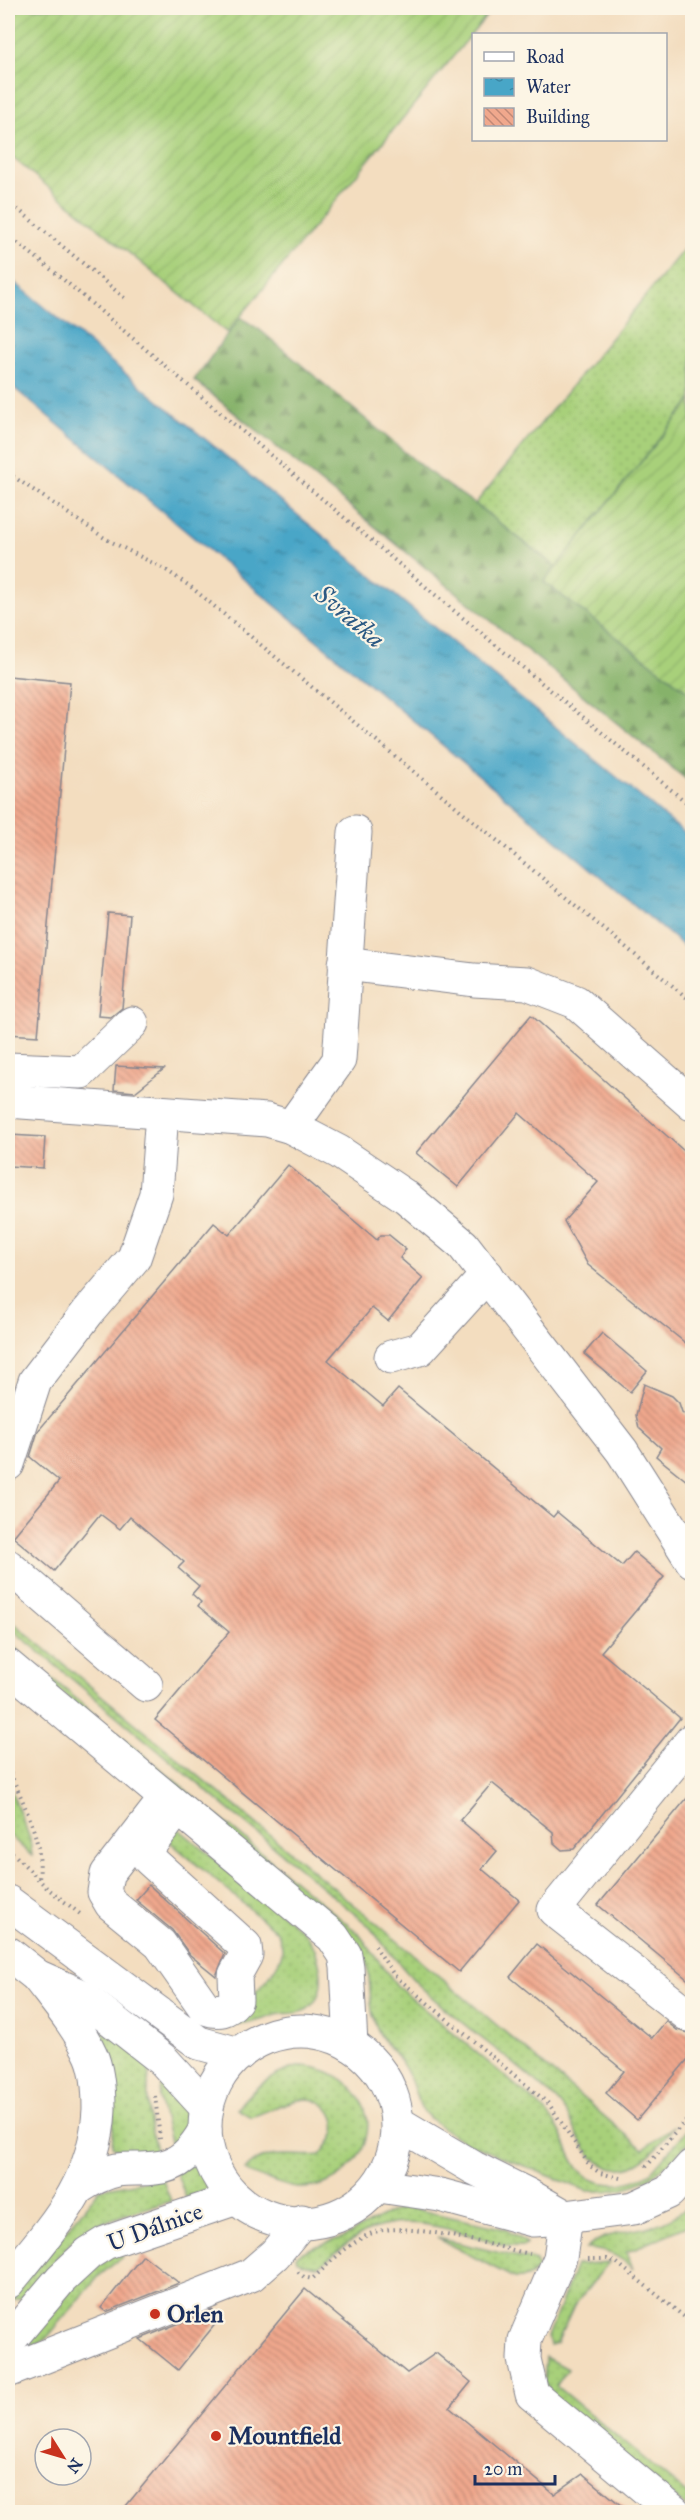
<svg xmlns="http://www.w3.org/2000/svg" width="700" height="2520" font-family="'IM FELL Great Primer',serif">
<defs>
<pattern id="grass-dots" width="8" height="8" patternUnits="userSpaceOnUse" patternTransform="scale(1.5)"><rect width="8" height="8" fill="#a8d07a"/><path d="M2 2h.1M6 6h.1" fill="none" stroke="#90b36c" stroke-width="1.8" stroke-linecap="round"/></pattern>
<pattern id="forest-firs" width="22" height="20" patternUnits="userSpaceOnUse" patternTransform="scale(1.5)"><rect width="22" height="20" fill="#86b26a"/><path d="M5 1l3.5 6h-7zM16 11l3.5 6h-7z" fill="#6d915a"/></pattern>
<pattern id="garden-furrows" width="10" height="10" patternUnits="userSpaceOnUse" patternTransform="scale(1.5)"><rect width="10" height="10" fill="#a8d07a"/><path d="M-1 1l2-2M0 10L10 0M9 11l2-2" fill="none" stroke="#90b36c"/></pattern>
<pattern id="water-ripples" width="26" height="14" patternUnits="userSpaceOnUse" patternTransform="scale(1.5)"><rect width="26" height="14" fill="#48a6c7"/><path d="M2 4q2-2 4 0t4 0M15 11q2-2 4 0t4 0" fill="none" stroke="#3b88a5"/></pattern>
<pattern id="building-back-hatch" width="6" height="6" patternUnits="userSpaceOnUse" patternTransform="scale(1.5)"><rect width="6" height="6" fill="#f0a88d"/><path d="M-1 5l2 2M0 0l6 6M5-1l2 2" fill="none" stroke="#c28976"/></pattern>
</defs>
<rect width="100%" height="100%" fill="#fcf5e5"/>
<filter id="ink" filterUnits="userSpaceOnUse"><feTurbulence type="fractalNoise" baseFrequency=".0167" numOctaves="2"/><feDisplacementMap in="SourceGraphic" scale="12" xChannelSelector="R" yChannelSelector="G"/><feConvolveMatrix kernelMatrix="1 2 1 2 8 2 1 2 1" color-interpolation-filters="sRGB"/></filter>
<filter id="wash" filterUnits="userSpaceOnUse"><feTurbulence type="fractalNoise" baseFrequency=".008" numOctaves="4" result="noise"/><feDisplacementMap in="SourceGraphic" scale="24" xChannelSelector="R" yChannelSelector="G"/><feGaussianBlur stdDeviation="1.35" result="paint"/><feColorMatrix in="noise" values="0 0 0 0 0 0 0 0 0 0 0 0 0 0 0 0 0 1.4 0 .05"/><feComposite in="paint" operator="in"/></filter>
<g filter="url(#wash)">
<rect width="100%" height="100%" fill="#f3ddbf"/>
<!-- grass -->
<g fill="url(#grass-dots)" stroke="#62806c" stroke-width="1.5">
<path d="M692 239V399L556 567 475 504Z"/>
<path d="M8 1618 369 1917 643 2149 674 2126C659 2145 639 2175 610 2167 581 2160 576 2120 557 2101 515 2060 463 2028 421 1987 401 1968 385 1946 368 1925L8 1626Z"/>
<path d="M8 1642 359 1934 398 1987 532 2099C541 2107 550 2116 557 2126 565 2139 569 2156 578 2168 596 2190 629 2187 651 2172L692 2124V2138C662 2174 636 2194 587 2191L462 2141C449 2132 431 2122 422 2109 417 2102 412 2080 406 2070 398 2054 380 2041 375 2024 366 1995 375 1974 359 1943L8 1648Z"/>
<path d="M8 1783 30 1839 32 1856 8 1834Z"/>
<path d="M175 1826 305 1933C319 1951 330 1987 311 2006 301 2016 288 2012 276 2015 255 2022 240 2027 218 2027 234 2015 280 1972 282 1952 283 1945 280 1939 278 1933L170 1842Z"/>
<path d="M99 2030 151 2061C145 2091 148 2121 156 2150L151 2154 117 2149 112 2146C116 2106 113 2068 99 2030Z"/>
<path d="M302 2066C319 2067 334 2072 348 2084 392 2123 356 2187 302 2188 293 2189 284 2185 275 2182 265 2178 254 2176 245 2170 263 2147 296 2158 320 2155 325 2148 333 2140 335 2132 338 2116 325 2100 309 2099 290 2099 268 2111 251 2117L237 2109C251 2088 277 2071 302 2066Z"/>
<path d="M163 2074C170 2082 184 2093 188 2104 194 2120 184 2138 171 2146L159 2098Z"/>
<path d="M197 2159 208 2190 186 2198 176 2172Z"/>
<path d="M162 2178 171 2201C140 2210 97 2219 73 2241 54 2259 39 2282 20 2299L9 2300 100 2189Z"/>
<path d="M692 2204V2224L626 2252 633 2269C619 2255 606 2250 586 2249 603 2232 629 2232 652 2226 666 2222 681 2213 692 2204Z"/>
<path d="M406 2207 505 2229 526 2243 524 2246H509C464 2235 409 2209 364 2233 347 2242 334 2255 319 2266L303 2264 297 2260 296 2256C311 2246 325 2244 341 2238 364 2228 381 2214 406 2207Z"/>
<path d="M437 2238 536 2261 538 2268C530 2277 525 2279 514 2278Z"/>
<path d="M120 2250 122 2257 99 2276 46 2339 20 2352 80 2279Z"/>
<path d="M609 2262 574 2306 557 2343 550 2345 548 2337 576 2265Z"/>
<path d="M546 2357 568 2369 556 2386 692 2498V2511L555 2401 544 2382Z"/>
</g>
<!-- forest -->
<path fill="url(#forest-firs)" stroke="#507064" stroke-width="1.5" d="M240 317 260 330 426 470 475 504 556 567 544 582 692 694V784L194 380Z"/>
<!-- garden -->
<g fill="url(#garden-furrows)" stroke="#62806c" stroke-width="1.5">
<path d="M8 8H493L227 333 8 154Z"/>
<path d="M692 399V694L544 582Z"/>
</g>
<!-- water -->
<path fill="url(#water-ripples)" stroke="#326a92" stroke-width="1.5" d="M8 277 692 839V953L8 383Z"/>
<g id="blocks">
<!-- building -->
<g fill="url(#building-back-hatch)">
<path d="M8 676 70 682 38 1036 8 1034Z"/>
<path d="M108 913 130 915 122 1008 111 1017 98 1016Z"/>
<path d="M531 1015 693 1159V1349L588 1265 564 1221 598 1182 519 1113 458 1187 416 1153Z"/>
<path d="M116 1066 164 1069 135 1092 114 1090Z"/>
<path d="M9 1135 45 1137 43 1168 8 1166Z"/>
<path d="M288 1165 377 1240 381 1235H389L406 1249 400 1258 423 1278 388 1321 372 1308 328 1360 383 1406 398 1389 553 1517 557 1512 622 1566 634 1552 664 1577 601 1652 680 1718 574 1849 562 1850 554 1843 553 1832 492 1783 460 1820 497 1851 482 1869 519 1900 459 1972 155 1720 229 1632 198 1606 201 1602 192 1594 199 1586 178 1568 184 1562 130 1517 120 1529 100 1514 54 1571 13 1537 59 1481 30 1457 38 1431 214 1223 229 1235Z"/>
<path d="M602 1333 647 1371 630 1392 584 1354Z"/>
<path d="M644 1384 672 1396 679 1403 682 1412 693 1421V1486L656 1456 661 1448 639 1428 636 1415Z"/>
<path d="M693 1791V1984L598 1905Z"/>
<path d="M149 1885 225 1954 216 1976 190 1955 172 1930 136 1900Z"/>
<path d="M537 1944 652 2038 666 2021 677 2030 693 2034V2053L637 2120 606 2093 624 2071 510 1977Z"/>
<path d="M143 2255 179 2283 106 2312 101 2308Z"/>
<path d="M305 2289 407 2373 436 2353 471 2382 450 2408 554 2494 583 2474 629 2512H121Z"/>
<path d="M212 2310 221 2317 178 2370 140 2339Z"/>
</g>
</g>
</g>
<g filter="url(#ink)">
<use href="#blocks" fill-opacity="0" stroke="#87868e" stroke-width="1.5"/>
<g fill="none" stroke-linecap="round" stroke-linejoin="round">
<!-- minor casing -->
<g stroke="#87868e" stroke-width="35">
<g id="minor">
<path d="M345 964 474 980 527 983 576 1002 692 1104"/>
<path d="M8 1069 81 1072 132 1023"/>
<path d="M8 1101 267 1120 291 1127 339 1152 406 1197 463 1245 622 1451 692 1561"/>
<path d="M291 1127 339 1060 355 832"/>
<path d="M391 1357 420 1349 487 1275"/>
<path d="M8 1464 35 1381 88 1312 134 1258 156 1194 162 1113"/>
<path d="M8 1566 146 1685"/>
<path d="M8 1666 333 1937 345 1955 347 1967 351 2045"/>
<path d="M692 1740 554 1910 688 2015H692"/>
<path d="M166 1798 107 1874 104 1892 111 1904 160 1944 205 2008C219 2013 227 2011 236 2000L235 1975 246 1955 245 1946 149 1859V1846L178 1808"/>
<path d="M8 1902 199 2043 239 2054"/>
<path d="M8 1953 37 1976 80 1995 163 2060 207 2108"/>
<circle cx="301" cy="2127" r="96"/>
<path d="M398 2123 474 2168 528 2195 566 2217"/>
<path d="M379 2186 440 2195 533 2220 550 2219 634 2208 669 2192 692 2166"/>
<path d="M78 2188C90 2180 102 2173 117 2170 129 2168 142 2170 155 2168 180 2166 194 2150 205 2130"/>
<path d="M566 2217 560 2258 525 2340 524 2359 532 2394 674 2512"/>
<path d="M8 2282C52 2228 96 2182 99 2109 99 2091 98 2071 91 2055 78 2026 56 2001 37 1976"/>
<path d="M8 2342 61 2279 89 2253 105 2243 125 2236 234 2199"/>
<path d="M8 2371 251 2275 275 2254 302 2221"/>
</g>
</g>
<!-- path -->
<g stroke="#87868e" stroke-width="4" stroke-dasharray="1.5 4.5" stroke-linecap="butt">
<path d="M8 201 127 300"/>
<path d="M8 235 58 275 452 609 692 807"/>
<path d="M8 473 106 539 166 570 191 587 692 1002"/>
<path d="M8 1768C23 1803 44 1840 39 1879"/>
<path d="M8 1848 46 1887 80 1914"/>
<path d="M375 1946 394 1975 549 2104 590 2166 600 2173 620 2178"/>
<path d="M155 2096 160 2139"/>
<path d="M646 2167 692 2113"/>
<path d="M588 2259H607L616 2262 692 2323"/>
<path d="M298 2272 304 2277 312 2279C331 2262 350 2241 375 2232 408 2221 493 2246 530 2254"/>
</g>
<!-- minor -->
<use href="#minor" stroke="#fff" stroke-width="33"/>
</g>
</g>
<!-- markers -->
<g fill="#c8321e" stroke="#fcf5e5" stroke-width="2">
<circle cx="155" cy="2314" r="6"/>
<circle cx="216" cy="2436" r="6"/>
</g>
<g text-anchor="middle" stroke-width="4.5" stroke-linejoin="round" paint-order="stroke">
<!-- street labels -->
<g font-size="24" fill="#1b2f5e" stroke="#fcf5e5">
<text transform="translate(155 2227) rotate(-20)" y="8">U Dálnice</text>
</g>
<!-- poi labels -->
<g font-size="24" font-weight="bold" fill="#1b2f5e" stroke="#fcf5e5" text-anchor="start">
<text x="167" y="2322">Orlen</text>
<text x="228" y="2444">Mountfield</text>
</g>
<!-- water labels -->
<g font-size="26" font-style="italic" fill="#2b5983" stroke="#fcf5e5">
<text transform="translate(350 616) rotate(40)" y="9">Svratka</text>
</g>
</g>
<!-- margin -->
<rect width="700" height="2520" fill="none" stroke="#fcf5e5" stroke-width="30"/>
<!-- legend -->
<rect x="472" y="33" width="195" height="108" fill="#fcf5e5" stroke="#a2a6af" stroke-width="1.5"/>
<rect x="484" y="52" width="30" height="9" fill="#ffffff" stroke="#a2a6af" stroke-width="1.5"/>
<text x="526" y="63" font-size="18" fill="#1b2f5e">Road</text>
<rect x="484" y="78" width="30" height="18" fill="url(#water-ripples)" stroke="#a2a6af" stroke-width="1.5"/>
<text x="526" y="93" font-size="18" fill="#1b2f5e">Water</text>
<rect x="484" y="108" width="30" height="18" fill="url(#building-back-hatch)" stroke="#a2a6af" stroke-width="1.5"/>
<text x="526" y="123" font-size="18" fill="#1b2f5e">Building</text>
<!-- north arrow -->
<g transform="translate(63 2457) rotate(127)"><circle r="28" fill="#fcf5e5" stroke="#a2a6af" stroke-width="1.5"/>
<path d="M0-4.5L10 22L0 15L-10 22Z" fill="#c8321e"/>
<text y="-9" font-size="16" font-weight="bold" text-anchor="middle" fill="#1b2f5e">N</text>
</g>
<!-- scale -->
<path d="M475 2475v9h80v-9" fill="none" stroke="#1b2f5e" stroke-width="3"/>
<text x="484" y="2475" font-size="18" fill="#1b2f5e" stroke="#fcf5e5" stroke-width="4.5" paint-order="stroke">20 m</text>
</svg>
